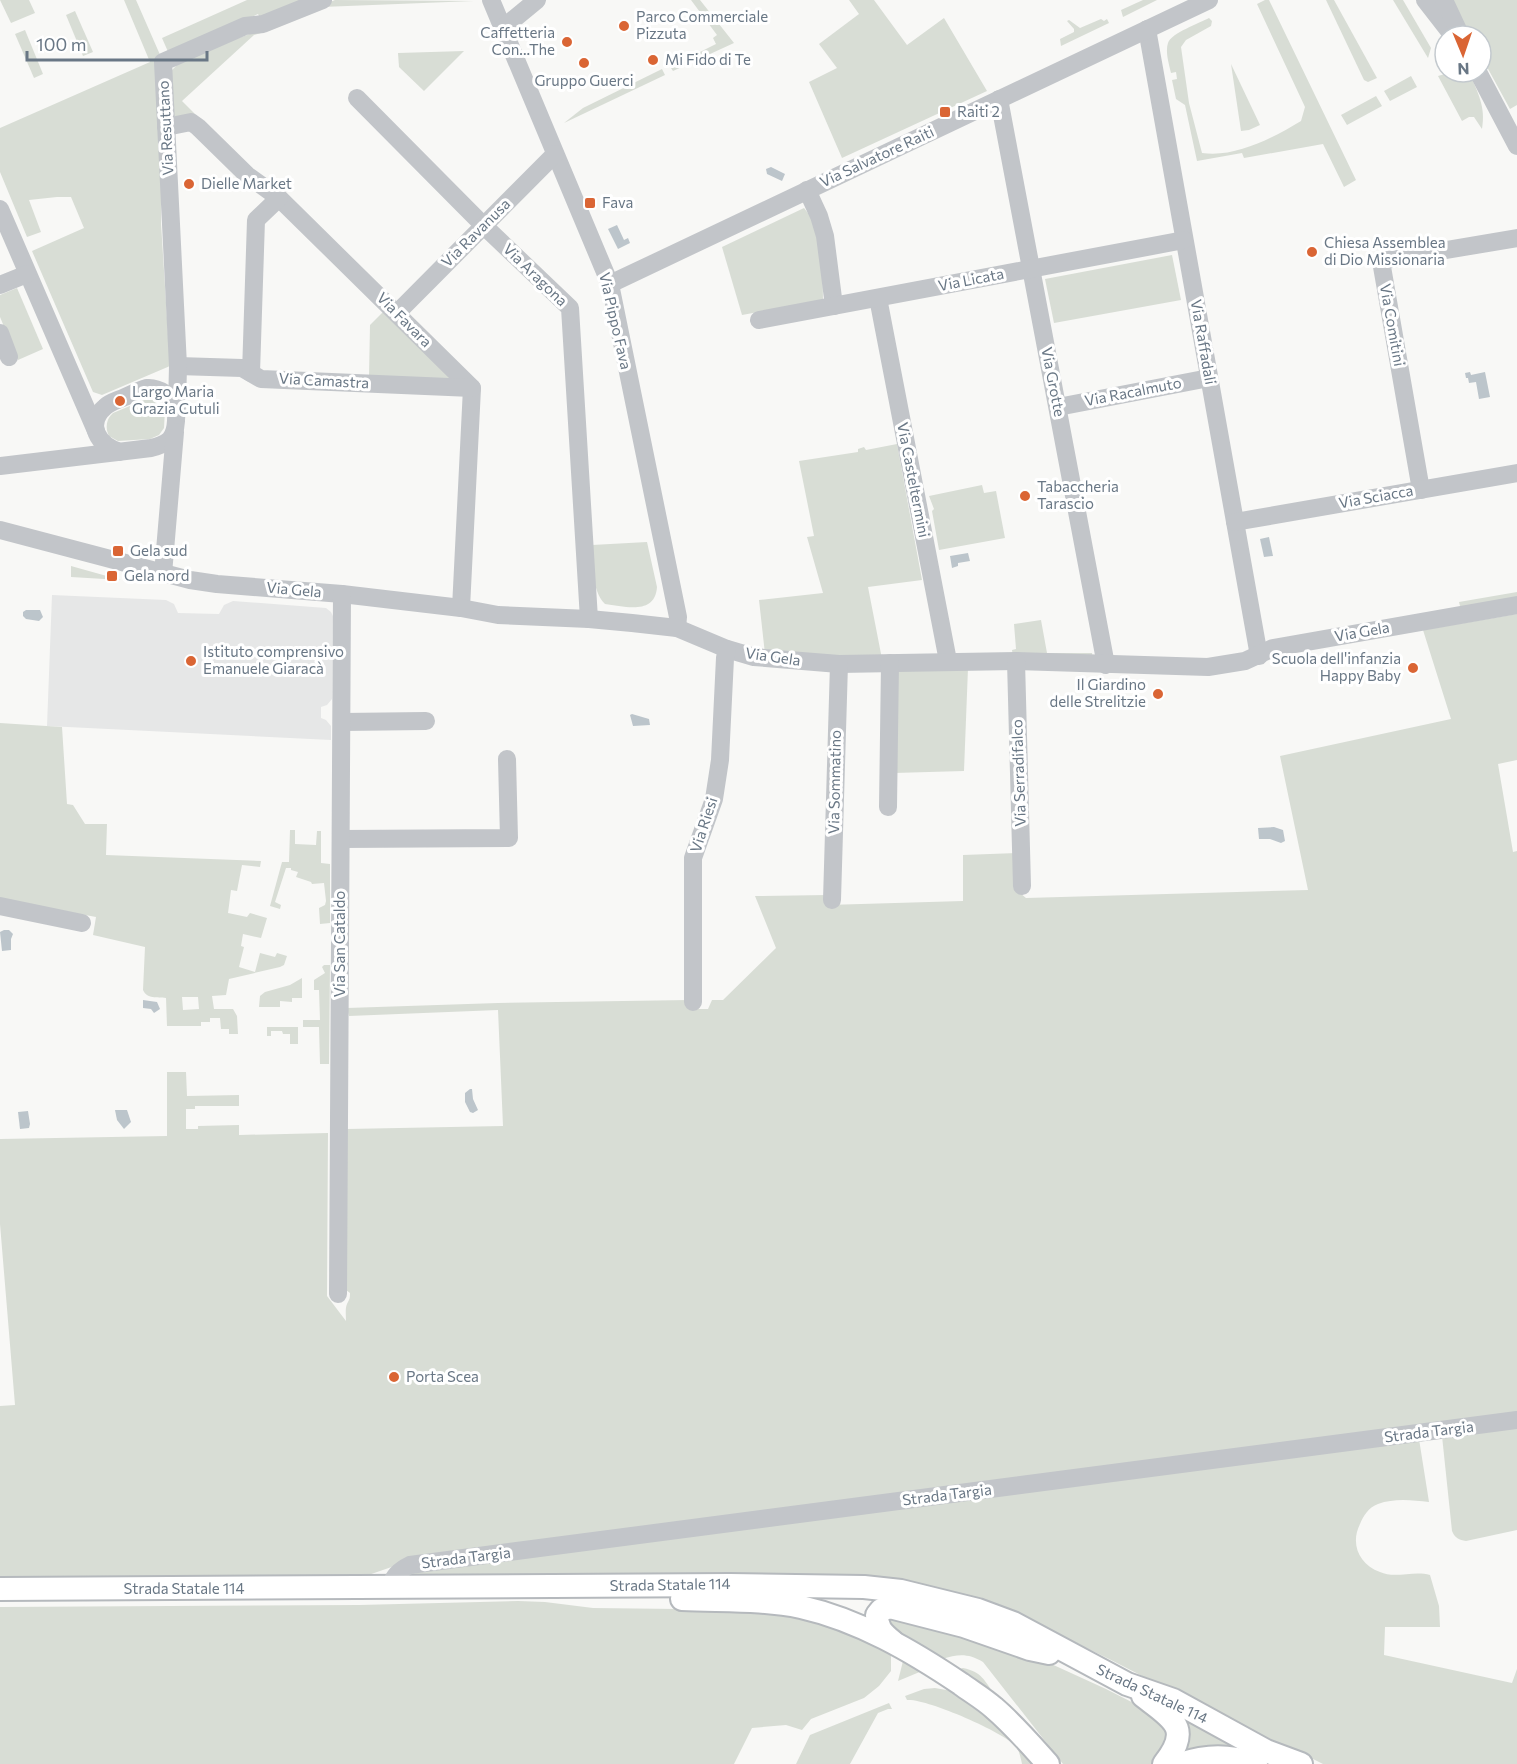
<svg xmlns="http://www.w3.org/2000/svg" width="1517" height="1764" font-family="Commissioner,sans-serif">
<rect width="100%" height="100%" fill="#f8f8f6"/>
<!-- built -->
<path fill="#e6e7e7" d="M52 595 166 600 174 604 178 613 219 614 224 605 233 601 326 608 331 612 333 616 332 699 327 705 321 707V718L326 720 331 726V740L47 726Z"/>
<!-- green -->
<g fill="#d8ddd5" fill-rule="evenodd">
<path d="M0 0H29L35 13 11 23Z"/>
<path d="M124 0H136L161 57V223L170 366 102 395 93 392 32 251 84 228 71 197H57L29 200 41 232 27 237 0 172V128L150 62Z"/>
<path d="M247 0H309L261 20 258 14 169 54 162 38Z"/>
<path d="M335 0 474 1 322 7 268 31 254 35 182 101 200 119 174 116 171 71 184 58 266 28Z"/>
<path d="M691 0H700L734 43 673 71 671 68 678 63 716 44 713 38 717 35Z"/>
<path d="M849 0H874L907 45 944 18 987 91 842 158 809 82 837 68 819 44 859 14Z"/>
<path d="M1143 0H1157L1123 17 1121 10Z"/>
<path d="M1265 0H1269L1356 180 1344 187 1323 144 1244 158 1242 153 1197 161 1185 105 1176 99 1172 80 1177 79 1176 72 1171 73C1169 64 1165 52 1168 43 1171 33 1200 23 1209 18L1212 21 1211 26 1186 40 1181 47 1189 103 1202 153C1235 158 1273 138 1301 121L1305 107 1257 4Z"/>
<path d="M1326 0H1334L1377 78 1368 82 1364 80Z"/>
<path d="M1393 0H1403L1431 48 1428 58Z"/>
<path d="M1451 0H1517V105L1510 109 1481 56V36H1470Z"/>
<path d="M75 11 93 52 83 56 66 15Z"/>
<path d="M1101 19 1104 21 1107 19 1109 23 1061 46 1060 39 1074 32V29L1067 21 1069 20 1080 28Z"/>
<path d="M25 30 43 74 34 78 15 34Z"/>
<path d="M464 51 424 91 399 67 398 53Z"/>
<path d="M1231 64 1260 125 1249 130 1241 131Z"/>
<path d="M662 69 665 75 564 123 583 108Z"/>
<path d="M1452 72H1469C1478 93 1486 107 1482 129L1474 117H1469L1462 121 1438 76Z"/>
<path d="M1411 76 1417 87 1390 101 1384 91Z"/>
<path d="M1376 96 1382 106 1347 125 1341 115Z"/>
<path d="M804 208 815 222 822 238 823 300 742 315 722 247Z"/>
<path d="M1172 255 1181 300 1054 323 1045 279Z"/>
<path d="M17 288 43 349 18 360 0 317V295Z"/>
<path d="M385 310 450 377 445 380 369 377 370 325Z"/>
<path d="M149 398 160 402 165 410 164 428 159 435 150 439 118 441 109 436C105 428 106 419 113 413Z"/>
<path d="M897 444 922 580 868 587 882 659 765 654 759 600 823 593 807 537 814 536 799 461 858 452V449L864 447 866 450Z"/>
<path d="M982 485 984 493 996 491 1005 538 939 550 932 511 934 509 929 496Z"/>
<path d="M647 542 657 587C655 616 624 606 605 604 591 590 594 564 592 545Z"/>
<path d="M71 566 121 580 71 577Z"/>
<path d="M1517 592V600L1461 610 1459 602Z"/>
<path d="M1517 614V760L1498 764 1513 852 1517 851V1416L409 1561 351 1581 0 1583V1406L15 1405 0 1224V1139L167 1136V1072H186L187 1096 239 1095V1106H195V1109H186V1129H198V1126L239 1125V1135L328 1133 327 1296 346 1321C346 1316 345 1308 347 1304 349 1299 350 1300 350 1293L346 1290 347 1129 503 1126 498 1010 349 1016 347 1008 498 1003 689 1000V1009H708L712 1000H723L776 948 755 896 827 895V905L963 901V855L1017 853 1020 893 1026 898 1308 890 1280 756 1451 719 1423 630Z"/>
<path d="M1041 620 1047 653H1092L1093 659 1013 657 1012 650 1016 649 1014 624Z"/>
<path d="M968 668 964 771 894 773 896 669Z"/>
<path d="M0 723 62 727 67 804 73 805 85 824H107L106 855 261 861 260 867 242 865 237 891 231 890 228 913 247 917 250 913 267 918 261 938 243 934 241 946 244 947 239 967 255 972 260 953 275 957 277 953 287 956 284 965 280 967 229 979 226 995 212 996 214 1009H233L237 1016 238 1034H229V1029H221L220 1018H210V1022H201V1026H167L166 998C157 997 147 999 143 990L145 947 93 935 96 917 0 899ZM182 997H198L199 1009 183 1010Z"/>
<path d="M290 830H295V844L316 845 317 831H321V863L330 864V923L320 924 319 908 325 905 326 901 324 883 312 884 311 882 296 877 298 872 291 870V868H286L275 902 281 905 280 909 270 906 282 862H289Z"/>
<path d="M324 965H330L329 1064H320L319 1027H303V1020H320L319 990H314V980L325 973 322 967Z"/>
<path d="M302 978V998H292V1002L280 1001V1007H259L260 996 265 992 290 985Z"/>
<path d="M267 1027H298V1044H290V1034H283L282 1031H271V1036H267Z"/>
<path d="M1517 1426V1530L1466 1541C1459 1540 1455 1538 1452 1531L1442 1436Z"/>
<path d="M1419 1439 1429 1502C1412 1500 1394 1498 1378 1504 1369 1507 1363 1516 1360 1524 1350 1544 1359 1564 1380 1572 1395 1579 1414 1570 1430 1575L1439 1606 1440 1627H1385L1384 1655 1512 1683 1517 1669V1764H1323L1305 1755 1286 1750 1111 1660 1030 1620 956 1593 904 1582 746 1573 413 1580 409 1579 410 1570Z"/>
<path d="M518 1601 545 1602 593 1608 764 1610 795 1612 879 1643 891 1655V1671L879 1686 864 1698 811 1719 802 1730 786 1725 752 1728 734 1764H0V1607L359 1605Z"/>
<path d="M888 1614 1036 1657 1106 1689 1167 1720 1172 1729 1160 1758 1152 1764H1063L983 1662C968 1653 958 1654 942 1659L886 1626Z"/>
<path d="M908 1660 922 1671 898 1681 903 1661Z"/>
<path d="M963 1668C982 1672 984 1680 995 1695L956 1670Z"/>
<path d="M935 1688 952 1691 970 1699 1038 1764H1022C1021 1759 1019 1750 1016 1746 1003 1732 926 1698 907 1700L905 1696 924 1689Z"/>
<path d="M889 1703 892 1709H888L878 1713 850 1764H796L810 1735Z"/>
<path d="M1178 1714 1257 1754 1179 1757Z"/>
</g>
<!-- water -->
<g fill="#bcc5cb">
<path d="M771 167 785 174 782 181 767 174 766 169Z"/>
<path d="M617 225 624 240 628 238 630 243 618 249 608 229Z"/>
<path d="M1470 372 1471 375 1485 372 1490 397 1479 399 1476 382 1469 383 1468 378H1466L1465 373Z"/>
<path d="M1269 537 1273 556 1264 557 1260 539Z"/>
<path d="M968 553 970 561 958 563V566L952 568 950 556Z"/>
<path d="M26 610H40L43 617 39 621 26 619 23 616V612Z"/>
<path d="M632 714 649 719 650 725 633 726 630 715Z"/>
<path d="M1274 827 1283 830 1285 841 1281 843 1270 839H1259L1258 828Z"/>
<path d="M4 930H9L13 934 11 939V950L2 951 0 932Z"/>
<path d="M143 1000 157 1002 160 1009 154 1013 151 1009 143 1008Z"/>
<path d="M470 1089H472L473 1099 478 1110 473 1113 470 1112 465 1102V1093Z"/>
<path d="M115 1110H127L131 1122 124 1129 117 1120Z"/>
<path d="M28 1111 30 1124 29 1128 20 1129 18 1112Z"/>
</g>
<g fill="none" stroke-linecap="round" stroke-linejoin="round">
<!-- major casing -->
<g stroke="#b5b9bd" stroke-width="26">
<g id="major">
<path d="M0 1589 730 1585 864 1587 901 1591 978 1610 1013 1623 1127 1684 1173 1700 1266 1751 1301 1764"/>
<path d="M682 1599C721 1601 763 1599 801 1607 859 1620 912 1651 961 1684 972 1692 984 1699 994 1708 1014 1725 1031 1745 1048 1764"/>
<path d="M892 1641C882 1633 877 1628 877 1615L881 1610 890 1607 964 1626 1030 1649 1049 1653"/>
<path d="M1143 1696C1172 1719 1193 1727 1164 1764"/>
<path d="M1180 1764C1208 1755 1228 1755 1256 1764"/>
</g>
</g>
<!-- minor -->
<g stroke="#c2c5c9" stroke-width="18">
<path d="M491 0 610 284 678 617 677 628"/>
<path d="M1425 0 1453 36"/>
<path d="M1444 0 1459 32"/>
<path d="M503 28 537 0"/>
<path d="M1147 29 1259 656"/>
<path d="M1478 72 1517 146"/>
<path d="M357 98 483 225 570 308 589 619"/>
<path d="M999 99 1106 665"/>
<path d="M166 127 191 122 198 127 247 175 279 198 472 388 461 608"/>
<path d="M807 190 819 216 825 236 834 306"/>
<path d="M0 209 96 431"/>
<path d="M610 284 1209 0"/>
<path d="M0 285 27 274"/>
<path d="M878 298 948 661"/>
<path d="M397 313 555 154"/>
<path d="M759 320 1184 240"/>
<path d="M0 333 9 357"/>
<path d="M178 366 242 368 261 379 472 388"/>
<path d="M251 373 256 220 279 198"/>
<path d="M177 407 178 366 163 62 245 26 263 24 323 0"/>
<path d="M1058 407 1209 378"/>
<path d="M0 466 151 448C168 444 175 439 176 421 176 417 177 411 176 407 173 396 158 387 147 388 140 390 132 394 125 397 119 400 110 402 105 407 85 424 98 445 120 452"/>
<path d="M1421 490 1381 261 1517 238"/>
<path d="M1235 522 1517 473"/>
<path d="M0 530 190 580 217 584 342 594 461 608 498 615 589 619 632 623 677 628 727 649 754 657 839 664 1016 661 1208 667 1245 661 1273 648 1517 605"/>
<path d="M163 574 175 432"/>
<path d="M1016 661 1022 886"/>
<path d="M342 722 426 721"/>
<path d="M888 807 890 663"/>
<path d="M341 839 509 838 507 759"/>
<path d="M832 900 839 664"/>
<path d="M0 906 82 923"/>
<path d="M693 1002V858L714 799 720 760 725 658 727 649"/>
<path d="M338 1294 342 594"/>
<path d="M389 1588C394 1576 398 1571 410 1565L1517 1420"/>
</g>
<!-- major -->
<use href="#major" stroke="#fff" stroke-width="22"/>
</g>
<!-- markers -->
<g fill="#da6534" stroke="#fff" stroke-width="2">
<circle cx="624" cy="26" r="6"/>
<circle cx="567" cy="42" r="6"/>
<circle cx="653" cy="60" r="6"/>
<circle cx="584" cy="63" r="6"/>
<rect x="939" y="106" width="12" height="12" rx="3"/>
<circle cx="189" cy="184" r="6"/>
<rect x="584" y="197" width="12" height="12" rx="3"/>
<circle cx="1312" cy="252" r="6"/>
<circle cx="120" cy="401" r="6"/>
<circle cx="1025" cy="496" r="6"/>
<rect x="112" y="545" width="12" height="12" rx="3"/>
<rect x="106" y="570" width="12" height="12" rx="3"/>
<circle cx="191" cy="661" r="6"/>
<circle cx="1413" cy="668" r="6"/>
<circle cx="1158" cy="694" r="6"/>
<circle cx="394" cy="1377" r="6"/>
</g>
<g text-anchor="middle" stroke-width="6" stroke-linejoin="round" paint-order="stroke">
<!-- poi labels -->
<g font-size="15" fill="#697785" stroke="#fff" text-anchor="start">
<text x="636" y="22">Parco Commerciale<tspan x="636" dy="17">Pizzuta</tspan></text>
<text x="555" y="38" text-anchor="end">Caffetteria<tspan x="555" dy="17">Con...The</tspan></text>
<text x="665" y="65">Mi Fido di Te</text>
<text x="584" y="86" text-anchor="middle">Gruppo Guerci</text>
<text x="957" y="117">Raiti 2</text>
<text x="201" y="189">Dielle Market</text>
<text x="602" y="208">Fava</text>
<text x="1324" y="248">Chiesa Assemblea<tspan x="1324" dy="17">di Dio Missionaria</tspan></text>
<text x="132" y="397">Largo Maria<tspan x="132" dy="17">Grazia Cutuli</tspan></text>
<text x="1037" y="492">Tabaccheria<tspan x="1037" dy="17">Tarascio</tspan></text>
<text x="130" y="556">Gela sud</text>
<text x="124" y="581">Gela nord</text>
<text x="203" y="657">Istituto comprensivo<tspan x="203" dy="17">Emanuele Giaracà</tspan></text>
<text x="1401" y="664" text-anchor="end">Scuola dell'infanzia<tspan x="1401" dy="17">Happy Baby</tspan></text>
<text x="1146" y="690" text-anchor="end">Il Giardino<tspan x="1146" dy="17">delle Strelitzie</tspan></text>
<text x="406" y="1382">Porta Scea</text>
</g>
<!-- street labels -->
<g font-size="15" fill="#697785" stroke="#fff">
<text transform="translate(166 128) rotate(-93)" y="5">Via Resuttano</text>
<text transform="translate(877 157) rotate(-25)" y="5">Via Salvatore Raiti</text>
<text transform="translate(476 233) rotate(-45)" y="5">Via Ravanusa</text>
<text transform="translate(535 275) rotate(44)" y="5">Via Aragona</text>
<text transform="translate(971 280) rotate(-11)" y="5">Via Licata</text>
<text transform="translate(404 320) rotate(45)" y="5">Via Favara</text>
<text transform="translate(615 321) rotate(77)" y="5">Via Pippo Fava</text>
<text transform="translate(1392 325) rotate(80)" y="5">Via Comitini</text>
<text transform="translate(1203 342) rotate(80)" y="5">Via Raffadali</text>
<text transform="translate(324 381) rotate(3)" y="5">Via Camastra</text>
<text transform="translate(1053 382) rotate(79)" y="5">Via Grotte</text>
<text transform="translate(1133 392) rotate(-11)" y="5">Via Racalmuto</text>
<text transform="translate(913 480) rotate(79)" y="5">Via Casteltermini</text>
<text transform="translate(1376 497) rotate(-10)" y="5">Via Sciacca</text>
<text transform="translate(294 590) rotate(5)" y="5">Via Gela</text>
<text transform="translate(1362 632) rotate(-10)" y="5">Via Gela</text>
<text transform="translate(773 657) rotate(8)" y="5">Via Gela</text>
<text transform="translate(1019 773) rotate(-92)" y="5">Via Serradifalco</text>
<text transform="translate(835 782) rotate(-89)" y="5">Via Sommatino</text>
<text transform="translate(704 825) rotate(-72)" y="5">Via Riesi</text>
<text transform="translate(340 944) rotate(-90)" y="5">Via San Cataldo</text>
<text transform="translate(1429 1432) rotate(-7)" y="5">Strada Targia</text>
<text transform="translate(947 1495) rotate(-7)" y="5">Strada Targia</text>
<text transform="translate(466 1558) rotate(-7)" y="5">Strada Targia</text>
<text transform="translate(670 1585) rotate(-1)" y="5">Strada Statale 114</text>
<text x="184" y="1594">Strada Statale 114</text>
<text transform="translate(1152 1694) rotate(25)" y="5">Strada Statale 114</text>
</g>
</g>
<!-- north arrow -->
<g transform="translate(1463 54) rotate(178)"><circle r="28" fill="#ffffff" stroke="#c3c9ce" stroke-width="1.5"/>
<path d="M0-4.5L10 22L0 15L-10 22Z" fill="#da6534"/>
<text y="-9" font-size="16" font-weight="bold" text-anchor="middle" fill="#697785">N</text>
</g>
<!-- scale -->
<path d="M27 51v9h180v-9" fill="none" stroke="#697785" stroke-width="3"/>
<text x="36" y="51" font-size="18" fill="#697785" stroke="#ffffff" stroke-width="4.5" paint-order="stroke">100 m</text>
</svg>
